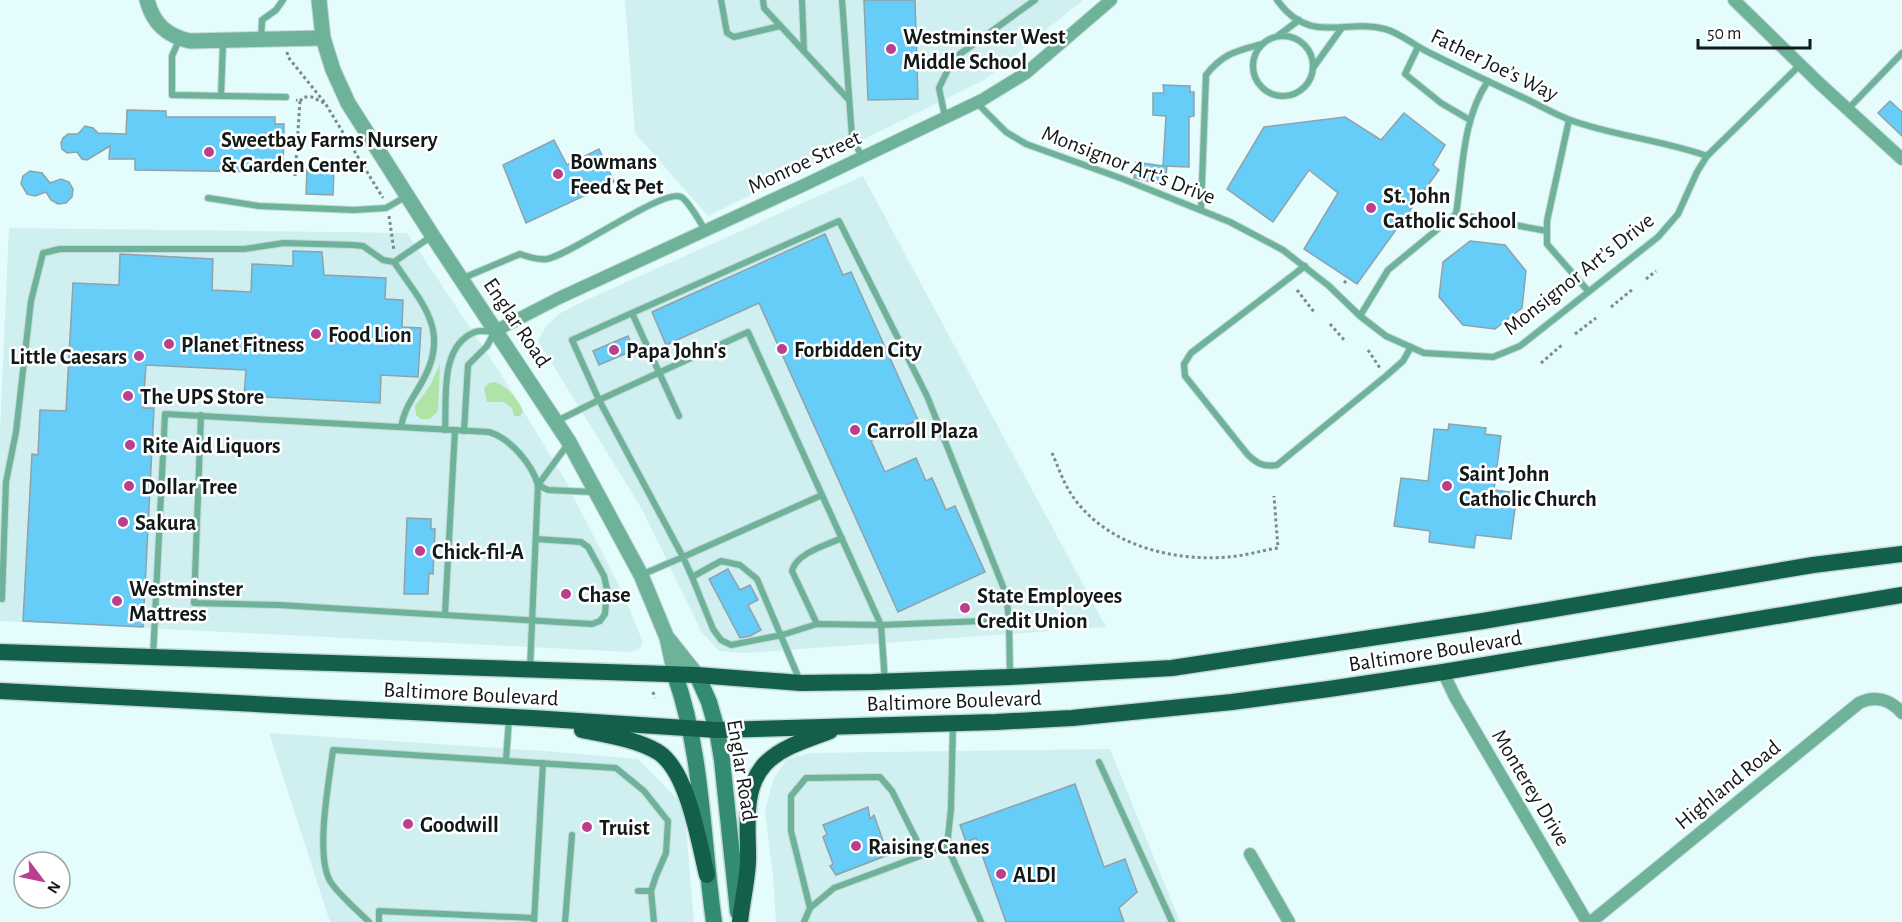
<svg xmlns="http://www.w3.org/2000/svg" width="1902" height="922" font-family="'Alegreya Sans',sans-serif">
<rect width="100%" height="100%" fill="#e5fcfc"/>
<!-- built -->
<g fill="#cfeff0">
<path d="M625 0H1083L986 79 708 216 635 133Z"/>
<path d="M863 176 1106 627 746 653 719 651 701 631 642 509 538 341 547 325 559 314 580 303Z"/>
<path d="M9 228 407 233 499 371 564 478 624 596 642 640V646L637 650 631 652 0 621V431Z"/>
<path d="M269 733 544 751 638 759 684 806 694 922H330Z"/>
<path d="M1110 749 1180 922H776L773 876 765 811 773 780 787 759 811 753Z"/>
</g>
<!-- green -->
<g fill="#b0e4a6">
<path d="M440 364 438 411 430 419H421L416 415 415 406 430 386Z"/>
<path d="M495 382C507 386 519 400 523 411L520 416H514L512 408 504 402H487L484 388 489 383Z"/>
</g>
<!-- building -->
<g fill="#65cdf8" stroke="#90a1a9" stroke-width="1.5">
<path d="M864 0H915L918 99 868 100Z"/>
<path d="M1163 85 1190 86V92H1194V116L1189 117V167L1164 166H1167L1165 185 1134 178 1136 162 1163 166 1166 116 1153 115V93H1164Z"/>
<path d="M1890 101 1902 112V136L1878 113Z"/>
<path d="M127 110 166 111V117H275V124H284L283 172 135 170V159H109L110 146 87 160 82 159 77 152 67 153 62 149 61 143 63 138 68 134H78L85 126 93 128 98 133 126 134Z"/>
<path d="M1404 113 1445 145 1433 165 1439 170 1357 284 1304 249 1338 193 1309 170 1273 222 1227 189 1264 127 1345 117 1381 140Z"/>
<path d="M554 140 567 165 599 149 614 182 526 223 503 165Z"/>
<path d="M307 169H334L333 195 306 194Z"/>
<path d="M30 171 42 173 50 183 61 179 69 182 73 189 72 197 66 203 58 204 51 200 46 192 35 196 27 194 21 184 23 176Z"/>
<path d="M825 234 843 275 851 272 918 420 871 441 885 472 916 458 926 481 932 478 946 510 955 506 985 572 898 612 759 303 666 345 652 312Z"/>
<path d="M1470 241 1505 245 1526 271 1522 308 1495 329 1463 325 1439 297 1443 262Z"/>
<path d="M293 251 322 252 324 275 386 278 385 299 403 300 402 327 421 328 418 377 381 375 380 403 244 396 246 370 146 365 143 408H154L143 627 23 621 32 454 38 455 40 410 66 411 73 283 119 285 120 254 213 259 212 290 251 292 252 264 293 266Z"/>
<path d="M628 336 634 350 599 365 593 351Z"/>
<path d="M1449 424 1486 428 1485 434 1501 436 1494 490 1517 493 1511 539 1476 535 1474 548 1429 542 1430 531 1394 526 1401 478 1428 481 1434 429 1448 430Z"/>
<path d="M407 518 431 519V529H435L433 574 429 573 428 594H404Z"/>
<path d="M728 569 740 590 750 585 758 600 748 605 761 630 750 636 740 638 709 579Z"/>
<path d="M1075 784 1104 867 1125 859 1137 892 1119 908 1124 922H1006L976 838 966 842 960 825Z"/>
<path d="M868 807 870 819 874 815 888 855 836 875 830 866 833 864 823 837 827 834 823 825Z"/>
</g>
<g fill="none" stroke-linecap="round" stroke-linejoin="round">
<!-- service casing -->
<g stroke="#c3d8d8" stroke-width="8">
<g id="service">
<path d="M721 0 727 33 734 37 780 26"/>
<path d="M763 0 764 8 849 100"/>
<path d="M802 0 804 51"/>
<path d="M842 0 852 137 862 157"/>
<path d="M1277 0C1310 46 1344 18 1385 29 1400 33 1412 44 1426 51 1458 67 1491 83 1524 98 1539 105 1554 114 1570 120 1614 136 1662 140 1707 156"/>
<path d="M1279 35 1299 20"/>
<circle cx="1283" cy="66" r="30"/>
<path d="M179 40 172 56V95L286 97"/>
<path d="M261 40 262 20 276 10 283 0"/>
<path d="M1418 47 1405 74 1441 103 1470 120"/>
<path d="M1313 68 1341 29"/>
<path d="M221 96 223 42"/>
<path d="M977 103 1006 132 1026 144 1123 179 1230 222 1283 250 1329 286 1360 316 1386 336 1424 353 1493 357 1520 346 1658 237 1678 214 1697 172 1707 156 1801 64"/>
<path d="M1848 109 1902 53"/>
<path d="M945 117 939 88 953 59 1035 0"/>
<path d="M1569 120 1547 221V244L1588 291"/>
<path d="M208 198 259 206 354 210 386 208 407 196"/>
<path d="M1201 210 1206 75C1223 53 1237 51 1262 44"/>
<path d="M1456 214 1547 231"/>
<path d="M394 262C421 302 451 330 423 380 414 397 404 408 401 427"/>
<path d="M1305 266 1191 353 1184 364 1185 376 1248 455C1258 464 1263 467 1277 465L1386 376 1403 361 1411 347"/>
<path d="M461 279 520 254C528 257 538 260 547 259 573 254 663 188 681 197 688 200 700 222 705 230"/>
<path d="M632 313 839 221 927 396 1006 594 1009 620 1010 677"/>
<path d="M1360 316 1388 270 1456 214C1463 170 1462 119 1488 81"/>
<path d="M201 415 194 603 279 605 592 624 600 621 605 614 607 589 604 576 588 547 581 542 536 539"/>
<path d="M557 421 599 400 748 332 881 625 885 682"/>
<path d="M445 430C447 399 439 346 475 332 481 330 487 332 493 331"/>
<path d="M464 431 468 365 487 346 494 333"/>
<path d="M538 485 548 490 593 492"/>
<path d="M538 485 568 444"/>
<path d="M641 575 683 557 599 400 572 340 632 313 679 416"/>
<path d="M692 577 713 629 721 640 731 645 782 635 817 624 881 625 1009 620"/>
<path d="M2 599 6 482 16 432 31 301 43 253 60 249H244L284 243 353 245 363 246 383 260 394 262 432 236"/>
<path d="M445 614 455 430"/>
<path d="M817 624 792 571C796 553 827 545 842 538"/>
<path d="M153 657 165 414 489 432C510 438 532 464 538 485L530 669"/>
<path d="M800 681 757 579 740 565 721 561 692 577 683 557 822 495"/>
<path d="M953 723 951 809 947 846 981 922"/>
<path d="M506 760 509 719"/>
<path d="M1099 762 1172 922"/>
<path d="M638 891H651"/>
<path d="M810 908 791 831V796L806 778 880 777 892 791 924 855"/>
<path d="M369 922C357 910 338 894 330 881 315 854 329 782 333 750L616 768 644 791 668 821 666 853 656 876 651 891 654 922"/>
<path d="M379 922V911L534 918"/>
<path d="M534 922 543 763"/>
<path d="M565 922 572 835"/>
<path d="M804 922 810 908 834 888 947 846"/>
</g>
</g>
<!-- minor casing -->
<g stroke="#c3d8d8" stroke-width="14">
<g id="minor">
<path d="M1734 0 1819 83 1902 159"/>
<path d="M497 330 559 298 802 186 982 100 1026 73 1111 0"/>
<path d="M1443 672 1455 697 1587 922"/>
<path d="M1250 854 1289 922"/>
<path d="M1591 922 1859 703C1874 695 1890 699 1902 713"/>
</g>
</g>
<!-- tertiary casing -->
<g stroke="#c3d8d8" stroke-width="17">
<g id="tertiary">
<path d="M147 0C153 24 167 36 190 41L323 38"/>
<path d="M319 0 323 38 333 70 348 103 432 235 569 442 641 575 667 638 675 675"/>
<path d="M669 640 697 675"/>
</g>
</g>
<!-- secondary casing -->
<g stroke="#c3d8d8" stroke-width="19">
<g id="secondary">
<path d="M675 675C703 755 702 839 714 922"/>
<path d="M697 675 709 702 717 730 722 760 738 912"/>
</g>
</g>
<!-- trunk casing -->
<g stroke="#c3d8d8" stroke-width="19">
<g id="trunk">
<path d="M0 652 697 675 801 683 873 682 1010 677 1172 668 1483 621 1813 565 1902 554"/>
<path d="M0 691 532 718 717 730 996 722 1072 718 1232 702 1329 689 1443 672 1902 595"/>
<path d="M582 730C607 735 636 739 658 752 688 771 699 843 707 875"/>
<path d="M740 922C742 902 747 882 748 862 749 831 741 790 765 764 781 747 809 739 830 731"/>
</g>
</g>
<!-- path -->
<g stroke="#7b8a8a" stroke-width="3" stroke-dasharray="3 3" stroke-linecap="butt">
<path d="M287 52 288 57 325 103 383 198"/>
<path d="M300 101 304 97H312L324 103"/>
<path d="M295 176 300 101 296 100"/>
<path d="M389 216 394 251"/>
<path d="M1646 279 1656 271"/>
<path d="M1344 283 1348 279"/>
<path d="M1297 290 1314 312"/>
<path d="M1611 307 1633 289"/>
<path d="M1330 324 1346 342"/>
<path d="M1575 334 1596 318"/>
<path d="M1368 350 1380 368"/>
<path d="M1541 363 1563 344"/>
<path d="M1052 453C1057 464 1061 476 1067 487 1099 545 1175 564 1237 556 1251 554 1264 550 1278 548L1274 496"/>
<path d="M653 692 655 698"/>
</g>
<!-- service -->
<use href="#service" stroke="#6eb29a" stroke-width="6"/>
<!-- minor -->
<use href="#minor" stroke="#6eb29a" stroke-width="12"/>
<!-- tertiary -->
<use href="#tertiary" stroke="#6eb29a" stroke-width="15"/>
<!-- secondary -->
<use href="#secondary" stroke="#338c71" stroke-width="16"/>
<!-- trunk -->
<use href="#trunk" stroke="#145f4a" stroke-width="16"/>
</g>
<!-- markers -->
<g fill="#ba3f8f" stroke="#fff" stroke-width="2">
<circle cx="891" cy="49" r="6"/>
<circle cx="209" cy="152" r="6"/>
<circle cx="558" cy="174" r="6"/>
<circle cx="1371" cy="208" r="6"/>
<circle cx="316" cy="334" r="6"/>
<circle cx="169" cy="344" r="6"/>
<circle cx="782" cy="349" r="6"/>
<circle cx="614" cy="350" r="6"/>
<circle cx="139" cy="356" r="6"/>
<circle cx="128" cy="396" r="6"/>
<circle cx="855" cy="430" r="6"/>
<circle cx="130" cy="445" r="6"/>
<circle cx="129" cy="486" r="6"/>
<circle cx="1447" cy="486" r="6"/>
<circle cx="123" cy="522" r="6"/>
<circle cx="420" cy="551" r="6"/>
<circle cx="566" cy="594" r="6"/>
<circle cx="117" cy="601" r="6"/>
<circle cx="965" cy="608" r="6"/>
<circle cx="408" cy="824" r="6"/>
<circle cx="587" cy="827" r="6"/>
<circle cx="856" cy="846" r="6"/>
<circle cx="1001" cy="874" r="6"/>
</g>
<g text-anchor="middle" stroke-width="5" stroke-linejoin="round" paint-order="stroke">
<!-- poi labels -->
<g font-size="22" font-weight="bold" fill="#111919" stroke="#fff" text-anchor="start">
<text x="903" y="44">Westminster West<tspan x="903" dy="25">Middle School</tspan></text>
<text x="221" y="147">Sweetbay Farms Nursery<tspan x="221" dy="25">&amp; Garden Center</tspan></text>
<text x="570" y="169">Bowmans<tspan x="570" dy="25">Feed &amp; Pet</tspan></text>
<text x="1383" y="203">St. John<tspan x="1383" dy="25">Catholic School</tspan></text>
<text x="328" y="342">Food Lion</text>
<text x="181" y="352">Planet Fitness</text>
<text x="794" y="357">Forbidden City</text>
<text x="626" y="358">Papa John's</text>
<text x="127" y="364" text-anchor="end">Little Caesars</text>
<text x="140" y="404">The UPS Store</text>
<text x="867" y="438">Carroll Plaza</text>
<text x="142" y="453">Rite Aid Liquors</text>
<text x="1459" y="481">Saint John<tspan x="1459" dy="25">Catholic Church</tspan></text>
<text x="141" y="494">Dollar Tree</text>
<text x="135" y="530">Sakura</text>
<text x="432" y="559">Chick-fil-A</text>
<text x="129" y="596">Westminster<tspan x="129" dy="25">Mattress</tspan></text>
<text x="578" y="602">Chase</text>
<text x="977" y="603">State Employees<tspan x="977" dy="25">Credit Union</tspan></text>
<text x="420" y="832">Goodwill</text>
<text x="599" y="835">Truist</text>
<text x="868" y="854">Raising Canes</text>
<text x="1013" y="882">ALDI</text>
</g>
<!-- street labels -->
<g font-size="22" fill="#111919" stroke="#fff">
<text transform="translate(1495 64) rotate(26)" y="8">Father Joe’s Way</text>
<text transform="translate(804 161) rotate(-25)" y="8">Monroe Street</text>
<text transform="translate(1129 164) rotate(21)" y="8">Monsignor Art’s Drive</text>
<text transform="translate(1578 273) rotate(-38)" y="8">Monsignor Art’s Drive</text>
<text transform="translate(518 322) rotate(56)" y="8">Englar Road</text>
<text transform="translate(1435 650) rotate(-9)" y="8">Baltimore Boulevard</text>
<text transform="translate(471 693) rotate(3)" y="8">Baltimore Boulevard</text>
<text transform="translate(954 700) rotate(-2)" y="8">Baltimore Boulevard</text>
<text transform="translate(743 770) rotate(81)" y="8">Englar Road</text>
<text transform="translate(1727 784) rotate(-39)" y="8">Highland Road</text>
<text transform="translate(1532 787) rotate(59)" y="8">Monterey Drive</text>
</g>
</g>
<!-- north arrow -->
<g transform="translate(42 880) rotate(122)"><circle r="28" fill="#ffffff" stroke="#a0a3a3" stroke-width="1.5"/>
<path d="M0-4.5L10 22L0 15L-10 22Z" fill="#ba3f8f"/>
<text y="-9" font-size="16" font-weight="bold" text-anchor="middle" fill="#111919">N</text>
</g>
<!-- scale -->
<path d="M1698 39v9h112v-9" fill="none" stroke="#111919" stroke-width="3"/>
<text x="1707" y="39" font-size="18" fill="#111919" stroke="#ffffff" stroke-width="4.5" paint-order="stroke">50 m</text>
</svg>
